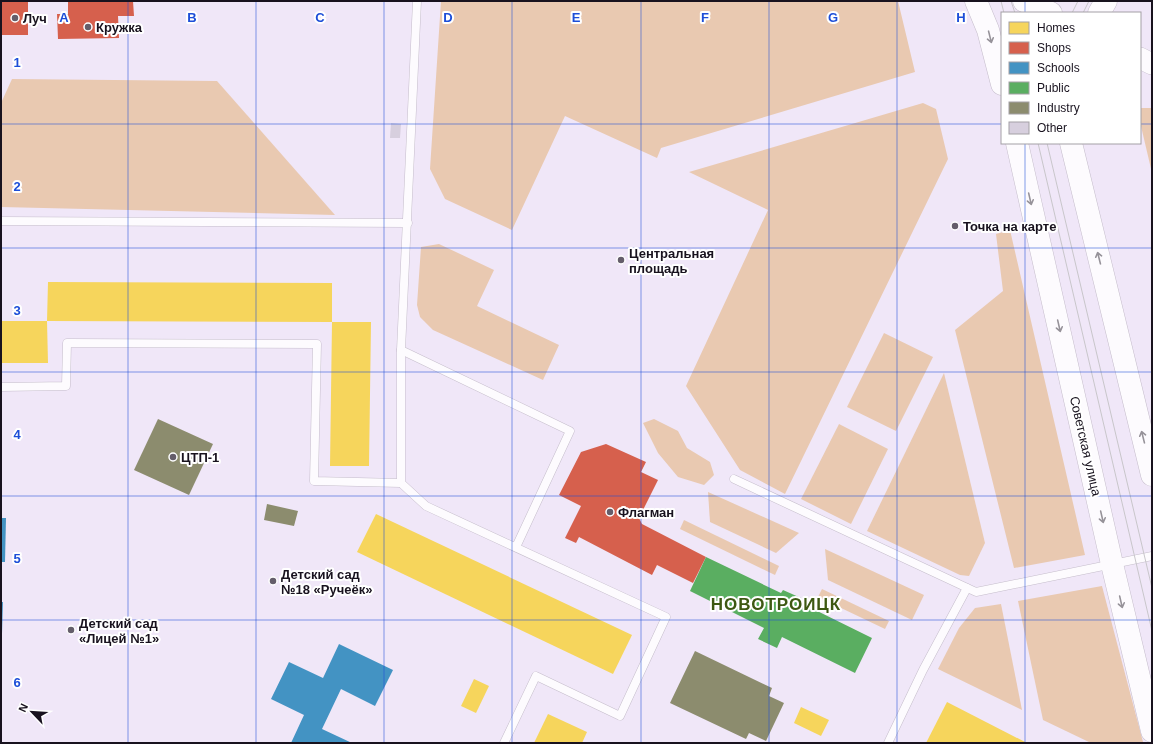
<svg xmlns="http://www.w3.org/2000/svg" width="1153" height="744" font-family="Helvetica,sans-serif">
<rect width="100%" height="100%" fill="#f0e7f8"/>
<!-- green -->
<g fill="#e9c9b1">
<path d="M441 1H898L915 72 661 148 657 158 565 116 512 230 445 199 430 169Z"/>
<path d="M12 79 217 81 335 215 1 207V103Z"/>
<path d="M923 103 936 109 948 159 785 494 740 470 686 386 768 210 689 172Z"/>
<path d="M1140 108H1152V173L1140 122Z"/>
<path d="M1010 230 1085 555 1014 568 955 330 1003 291 996 234Z"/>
<path d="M439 244 494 270 477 306 559 345 543 380 433 330 420 317 417 305 421 247Z"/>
<path d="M884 333 933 357 896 431 847 407Z"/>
<path d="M944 373 985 543 969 576 960 575 867 531Z"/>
<path d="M654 419 678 431 687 448 710 462 714 475 704 485 678 477 658 453 643 423Z"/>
<path d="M839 424 888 449 851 524 801 499Z"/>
<path d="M708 492 799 533 776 553 710 522Z"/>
<path d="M684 520 779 566 775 575 680 529Z"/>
<path d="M825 549 924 595 912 620 828 580Z"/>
<path d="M1102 586 1143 742V743H1091L1043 720 1018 601Z"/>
<path d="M822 589 889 621 885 629 818 597Z"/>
<path d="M1001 604 1022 710 938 669 959 628 975 608Z"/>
</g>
<!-- homes -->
<g fill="#f6d55c">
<path d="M48 282 332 283V322H371L369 466H330L332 322 47 321Z"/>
<path d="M1 321H47L48 363H1Z"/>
<path d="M376 514 632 635 613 674 357 552Z"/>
<path d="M474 679 489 686 476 713 461 706Z"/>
<path d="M947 702 1027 743H926Z"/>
<path d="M801 707 829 720 821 736 794 723Z"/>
<path d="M548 714 587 732 582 743H534Z"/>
</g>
<!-- shops -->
<g fill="#d6604d">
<rect x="1" y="1" width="27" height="34"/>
<path d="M68 1H133L134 16H118L119 38 58 39 57 14H68Z"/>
<path d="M606 444 646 462 641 472 658 480 639 518 642 524 706 557 693 583 657 565 652 575 579 537 576 543 565 538 581 506 559 495 581 452Z"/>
</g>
<!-- schools -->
<g fill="#4393c3">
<path d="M1 518H6L5 562H1Z"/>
<path d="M1 602H3L2 633H1Z"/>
<path d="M339 644 393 670 375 706 341 689 322 729 352 743H291L304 715 271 699 289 662 323 678Z"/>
</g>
<!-- public -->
<path fill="#5aae61" d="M706 557 781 593 783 590 801 598 799 602 872 638 855 673 782 637 777 648 758 639 764 628 690 591Z"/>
<!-- industry -->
<g fill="#8c8c6e">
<path d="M158 419 213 444 189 495 134 470Z"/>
<path d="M267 504 298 511 294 526 264 520Z"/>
<path d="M695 651 772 688 769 696 784 703 766 741 749 733 746 739 670 703Z"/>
</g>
<!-- building -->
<path fill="#d7cfde" d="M391 123 401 124 400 138H390Z"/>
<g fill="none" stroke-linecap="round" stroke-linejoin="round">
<!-- service casing -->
<g stroke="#c5bdcb" stroke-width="9">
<g id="service">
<path d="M417 1 401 350V483L426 506 666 617 620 716 536 676 504 743"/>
<path d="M1 221 408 223"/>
<path d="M401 350 570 431 516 547"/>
<path d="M1 387 66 386 67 343 317 344 314 481 401 483"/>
<path d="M734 479 976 592 1152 556"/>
<path d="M888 743 923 670 967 588"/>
</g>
</g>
<!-- tertiary casing -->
<g stroke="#c5bdcb" stroke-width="22">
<path id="tertiary" d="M1140 58 1152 64"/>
</g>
<!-- secondary casing -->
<g stroke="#c5bdcb" stroke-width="23">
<g id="secondary">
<path d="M976 1 988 30 1002 84"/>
<path d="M1017 143 1112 564 1152 731"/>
<path d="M1071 143 1152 475"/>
</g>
</g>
<!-- primary casing -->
<g stroke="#c5bdcb" stroke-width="23">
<g id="primary">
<path d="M1024 1 1051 13"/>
<path d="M1099 13 1106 1"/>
</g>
</g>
<!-- service -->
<use href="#service" stroke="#fdfbfe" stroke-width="8"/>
<!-- tertiary -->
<use href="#tertiary" stroke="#fdfbfe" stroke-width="21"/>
<!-- secondary -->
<use href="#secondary" stroke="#fdfbfe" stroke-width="22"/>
<!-- primary -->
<use href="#primary" stroke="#fdfbfe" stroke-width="22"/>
<!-- tram -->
<g stroke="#c8c6ca" stroke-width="1">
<path d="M1001 1 1004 13"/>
<path d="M1011 1 1015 13"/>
<path d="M1072 13 1078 1"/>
<path d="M1083 13 1089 1"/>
<path d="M1038 143 1152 631"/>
<path d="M1047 143 1152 588"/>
</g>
</g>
<!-- one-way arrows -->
<defs><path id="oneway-shaft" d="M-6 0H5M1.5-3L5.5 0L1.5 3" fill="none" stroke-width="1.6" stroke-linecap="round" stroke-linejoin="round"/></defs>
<g stroke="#969299">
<use href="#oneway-shaft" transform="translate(990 37) rotate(76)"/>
<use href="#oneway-shaft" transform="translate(1030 199) rotate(77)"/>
<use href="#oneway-shaft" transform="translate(1099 258) rotate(-104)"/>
<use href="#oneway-shaft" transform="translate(1059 326) rotate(77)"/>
<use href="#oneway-shaft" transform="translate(1143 437) rotate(-104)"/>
<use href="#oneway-shaft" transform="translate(1102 517) rotate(77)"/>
<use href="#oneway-shaft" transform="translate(1121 602) rotate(77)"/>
</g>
<!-- grid -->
<path fill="none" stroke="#1d4ed8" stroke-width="1" stroke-opacity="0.55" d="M128 1V743M256 1V743M384 1V743M512 1V743M641 1V743M769 1V743M897 1V743M1025 1V13M1 124H1002M1140 124H1152M1025 143V743M1 248H1152M1 372H1152M1 496H1152M1 620H1152"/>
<!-- markers -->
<g fill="#645d6a" stroke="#fff" stroke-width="1.5">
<circle cx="15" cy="18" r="4"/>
<circle cx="88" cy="27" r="4"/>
<circle cx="955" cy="226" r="4"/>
<circle cx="621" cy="260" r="4"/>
<circle cx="173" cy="457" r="4"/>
<circle cx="610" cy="512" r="4"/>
<circle cx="273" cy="581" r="4"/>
<circle cx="71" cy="630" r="4"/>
</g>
<g text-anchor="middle" stroke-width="4" stroke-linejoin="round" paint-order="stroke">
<!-- poi labels -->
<g font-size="13" font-weight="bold" fill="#18121e" stroke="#fff" text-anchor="start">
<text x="23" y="23">Луч</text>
<text x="96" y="32">Кружка</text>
<text x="963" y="231">Точка на карте</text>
<text x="629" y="258">Центральная<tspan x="629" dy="15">площадь</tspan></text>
<text x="181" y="462">ЦТП-1</text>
<text x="618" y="517">Флагман</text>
<text x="281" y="579">Детский сад<tspan x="281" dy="15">№18 «Ручеёк»</tspan></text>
<text x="79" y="628">Детский сад<tspan x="79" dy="15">«Лицей №1»</tspan></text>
</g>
<!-- street labels -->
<g font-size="13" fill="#18121e" stroke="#fff">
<text transform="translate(1086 446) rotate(77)" y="5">Советская улица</text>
</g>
<!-- district labels -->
<g font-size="17" font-weight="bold" letter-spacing="1" fill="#3d5812" stroke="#fff">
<text x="776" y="610">НОВОТРОИЦК</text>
</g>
</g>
<g font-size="13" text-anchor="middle" font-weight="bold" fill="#1d4ed8" stroke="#fff" stroke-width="4" stroke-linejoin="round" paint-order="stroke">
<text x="64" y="22">A</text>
<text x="192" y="22">B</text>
<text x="320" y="22">C</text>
<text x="448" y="22">D</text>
<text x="576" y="22">E</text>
<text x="705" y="22">F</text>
<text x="833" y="22">G</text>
<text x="961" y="22">H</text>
<text x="17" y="67">1</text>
<text x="17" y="191">2</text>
<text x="17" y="315">3</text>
<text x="17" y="439">4</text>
<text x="17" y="563">5</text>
<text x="17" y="687">6</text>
</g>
<!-- border -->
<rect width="1153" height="744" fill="none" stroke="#18121e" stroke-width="4"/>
<!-- legend -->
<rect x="1001" y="12" width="140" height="132" fill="#ffffff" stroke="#a3a0a5"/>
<rect x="1009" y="22" width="20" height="12" fill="#f6d55c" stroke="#a3a0a5"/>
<text x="1037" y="32" font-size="12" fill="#18121e">Homes</text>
<rect x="1009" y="42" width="20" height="12" fill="#d6604d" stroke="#a3a0a5"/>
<text x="1037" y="52" font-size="12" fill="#18121e">Shops</text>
<rect x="1009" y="62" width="20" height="12" fill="#4393c3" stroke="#a3a0a5"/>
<text x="1037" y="72" font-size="12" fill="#18121e">Schools</text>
<rect x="1009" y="82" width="20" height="12" fill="#5aae61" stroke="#a3a0a5"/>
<text x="1037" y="92" font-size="12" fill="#18121e">Public</text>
<rect x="1009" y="102" width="20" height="12" fill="#8c8c6e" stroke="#a3a0a5"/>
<text x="1037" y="112" font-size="12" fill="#18121e">Industry</text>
<rect x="1009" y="122" width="20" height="12" fill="#d7cfde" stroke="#a3a0a5"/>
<text x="1037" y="132" font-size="12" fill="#18121e">Other</text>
<!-- north arrow -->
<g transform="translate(32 712) rotate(295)" stroke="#ffffff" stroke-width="3" paint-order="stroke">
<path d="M0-3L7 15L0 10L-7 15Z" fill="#18121e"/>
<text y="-6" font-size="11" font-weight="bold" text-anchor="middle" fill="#18121e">N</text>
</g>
</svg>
